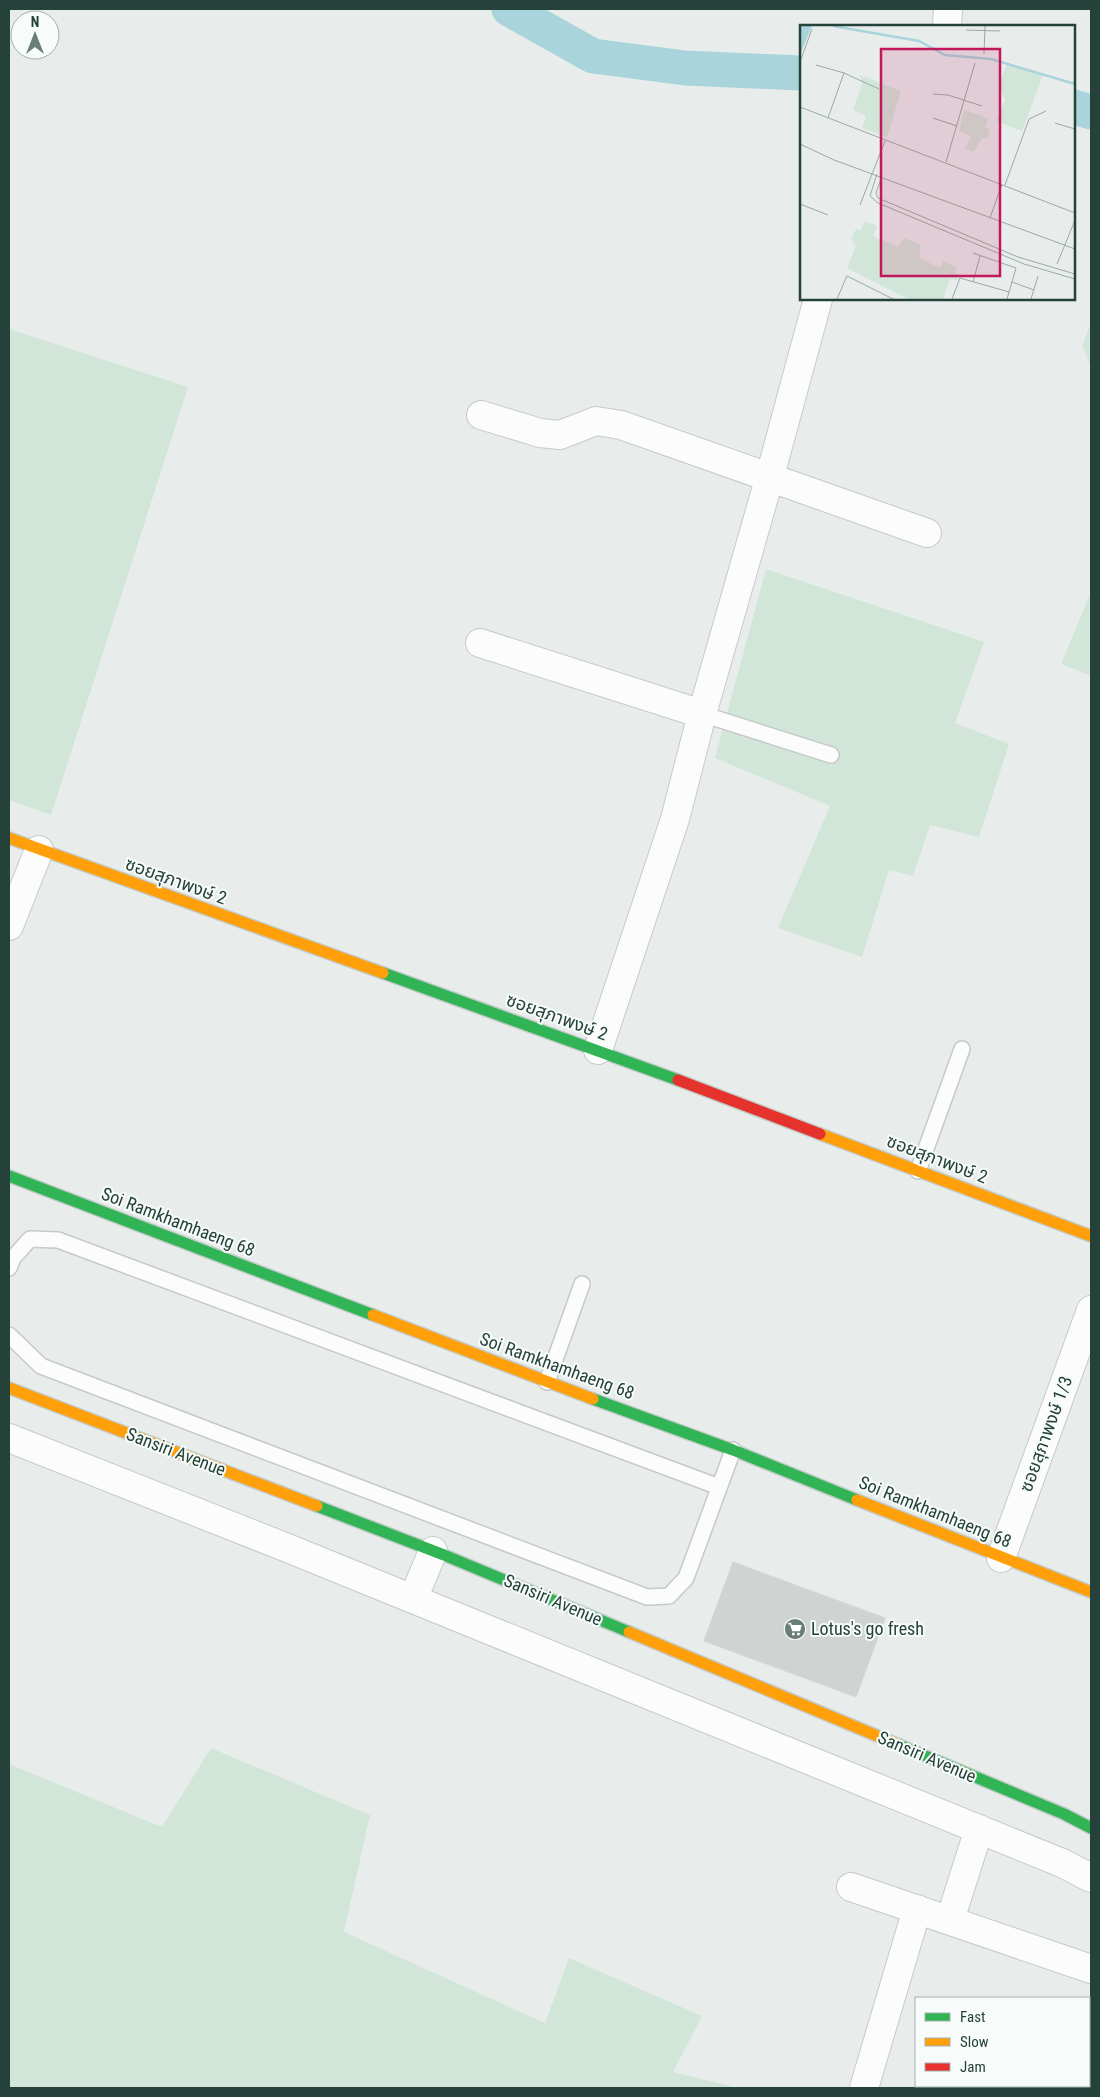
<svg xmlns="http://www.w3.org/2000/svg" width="1100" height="2097" font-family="'Roboto Condensed','Noto Sans Thai',sans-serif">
<rect width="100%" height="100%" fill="#e8edeb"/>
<!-- green -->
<g fill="#d1e6d8">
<path d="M1091 323V366L1082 346Z"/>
<path d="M9 329 188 387 51 815 9 800Z"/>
<path d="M766 569 984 642 955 723 1009 744 979 837 930 825 913 876 889 870 862 957 778 928 830 806 715 758Z"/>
<path d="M1091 592V676L1061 664Z"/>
<path d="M211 1748 370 1815 344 1932 545 2023 569 1958 702 2016 673 2072 739 2088H9V1764L162 1827Z"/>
</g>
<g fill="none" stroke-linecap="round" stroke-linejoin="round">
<!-- canal -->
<g stroke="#a9d4db" stroke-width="35">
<path d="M509 9 593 56 685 68 801 73"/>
<path d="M1074 107 1091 112"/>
</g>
</g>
<!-- building -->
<path fill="#cfd4d2" stroke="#d1d6d4" d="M733 1562 885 1618 856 1697 704 1641Z"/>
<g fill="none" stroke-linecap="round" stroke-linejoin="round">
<!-- lane casing -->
<g stroke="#c5cac8" stroke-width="18">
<g id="lane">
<path d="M702 714 831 755"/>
<path d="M918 1171 962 1049"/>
<path d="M9 1268 13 1258 30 1239 58 1240 719 1487"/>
<path d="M9 1335 41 1366 647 1597 669 1596 686 1578 733 1450"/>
<path d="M547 1382 582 1284"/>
</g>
</g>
<!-- street casing -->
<g stroke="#c5cac8" stroke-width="30">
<g id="street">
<path d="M947 26 948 9"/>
<path d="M481 415 540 433 560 435 596 421 621 425 927 533"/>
<path d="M480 643 702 714"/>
<path d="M9 926 39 850"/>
<path d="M598 1050 675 819 702 714 770 476 818 299"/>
<path d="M9 1438 285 1547 1062 1863 1091 1878"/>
<path d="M1001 1558 1091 1310"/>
<path d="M413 1599 433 1551"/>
<path d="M851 1887 1091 1969"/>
<path d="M950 1920 979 1829"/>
<path d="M864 2088 917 1909"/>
</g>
</g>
<!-- fast casing -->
<g stroke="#c3cbc8" stroke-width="14">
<g id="fast">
<path d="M383 973 678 1080"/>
<path d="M9 1176 373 1315"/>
<path d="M593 1399 733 1450 857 1500"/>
<path d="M317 1506 444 1555 629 1632"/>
<path d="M899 1745 1064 1814 1091 1828"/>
</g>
</g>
<!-- slow casing -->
<g stroke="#c3cbc8" stroke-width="14">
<g id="slow">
<path d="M9 838 383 973"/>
<path d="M820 1134 1091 1236"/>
<path d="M373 1315 593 1399"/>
<path d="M9 1388 317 1506"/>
<path d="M857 1500 1091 1592"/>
<path d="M629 1632 899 1745"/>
</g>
</g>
<!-- jam casing -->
<g stroke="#c3cbc8" stroke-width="14">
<path id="jam" d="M678 1080 820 1134"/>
</g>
<!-- lane -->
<use href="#lane" stroke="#fcfcfc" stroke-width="15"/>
<!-- street -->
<use href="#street" stroke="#fcfcfc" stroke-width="28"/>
<!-- fast -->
<use href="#fast" stroke="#30b455" stroke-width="11"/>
<!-- slow -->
<use href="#slow" stroke="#ff9f0a" stroke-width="11"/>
<!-- jam -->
<use href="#jam" stroke="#e5322d" stroke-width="11"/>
</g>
<!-- icons -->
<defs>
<g id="supermarket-disc" transform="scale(1.125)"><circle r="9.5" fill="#697e78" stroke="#f7fbf9"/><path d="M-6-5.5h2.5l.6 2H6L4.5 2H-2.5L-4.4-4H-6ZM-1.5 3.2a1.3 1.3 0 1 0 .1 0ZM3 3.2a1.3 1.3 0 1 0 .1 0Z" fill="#fff"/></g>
</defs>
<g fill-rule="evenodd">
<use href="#supermarket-disc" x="795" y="1629"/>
</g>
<g text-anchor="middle" stroke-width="4" stroke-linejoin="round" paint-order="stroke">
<!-- street labels -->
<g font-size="18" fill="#24423a" stroke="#f7fbf9">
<text transform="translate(176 881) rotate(20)" y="6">ซอยสุภาพงษ์ 2</text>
<text transform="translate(557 1017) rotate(20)" y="6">ซอยสุภาพงษ์ 2</text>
<text transform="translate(937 1159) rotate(21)" y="6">ซอยสุภาพงษ์ 2</text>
<text transform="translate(178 1222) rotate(21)" y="6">Soi Ramkhamhaeng 68</text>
<text transform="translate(557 1366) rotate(20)" y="6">Soi Ramkhamhaeng 68</text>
<text transform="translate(1046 1434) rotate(-70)" y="6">ซอยสุภาพงษ์ 1/3</text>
<text transform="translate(176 1452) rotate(21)" y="6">Sansiri Avenue</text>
<text transform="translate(935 1512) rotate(22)" y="6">Soi Ramkhamhaeng 68</text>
<text transform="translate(553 1600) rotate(23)" y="6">Sansiri Avenue</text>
<text transform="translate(927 1757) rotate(23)" y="6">Sansiri Avenue</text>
</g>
<!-- poi labels -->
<g font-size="18" fill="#24423a" stroke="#f7fbf9" text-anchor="start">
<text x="811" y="1635">Lotus's go fresh</text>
</g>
</g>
<!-- overview -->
<g transform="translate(800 25)">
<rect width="275" height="275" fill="#e8edeb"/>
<path d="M207 39 243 50 222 106 196 96 205 75 198 61ZM60 50 101 66 87 112 62 103 66 91 53 85 62 59ZM164 85 188 93 185 102 190 104 187 114 182 113 174 127 165 124 171 111 159 106ZM65 196 77 201 73 211 98 222 104 213 121 220 119 233 140 243 143 236 157 242 154 248 161 250 157 255 150 254 143 274H108L47 243 56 221 51 214 56 204 61 205Z" fill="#d1e6d8"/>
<path d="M0 1H12L0 30Z" fill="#a9d4db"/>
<path fill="none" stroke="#a9d4db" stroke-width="2.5" d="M33 1 119 16 145 30 191 34 275 59"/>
<path fill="none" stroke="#9aa9a4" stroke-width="1" d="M166 5 200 6M184 29 185 1M0 37 12 4M16 40 44 48M133 69 148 70 182 81M0 82 275 188M28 93 44 48 79 64M133 93 157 101M255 98 275 104M0 119 34 135 275 224M146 137 175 38M77 149 70 171 78 178 224 239 275 254M82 151 76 168 78 173 218 232 275 249M205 160 229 94 246 86M0 179 28 190M60 180 85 116M190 193 202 159M173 228 216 243 207 274M257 239 275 195M173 257 180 231M212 257 234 265M37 274 47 251 93 274M152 274 160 253 209 267M231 274 238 251"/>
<path fill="#c2185b" fill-opacity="0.15" stroke="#c2185b" stroke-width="2.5" d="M81 24H200V251H81Z"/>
<rect width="275" height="275" fill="none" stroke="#24423a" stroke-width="2.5"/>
</g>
<!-- border -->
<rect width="1100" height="2097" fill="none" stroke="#24423a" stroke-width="20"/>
<!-- legend -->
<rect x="915" y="1997" width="175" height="90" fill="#f7fbf9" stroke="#a3b1ad"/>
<rect x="925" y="2013" width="25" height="8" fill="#30b455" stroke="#a3b1ad"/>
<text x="960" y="2022" font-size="15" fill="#24423a">Fast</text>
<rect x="925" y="2038" width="25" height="8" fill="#ff9f0a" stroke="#a3b1ad"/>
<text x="960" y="2047" font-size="15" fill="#24423a">Slow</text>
<rect x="925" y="2063" width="25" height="8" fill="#e5322d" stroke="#a3b1ad"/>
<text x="960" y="2072" font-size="15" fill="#24423a">Jam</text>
<!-- north arrow -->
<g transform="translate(35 35)"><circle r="24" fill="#f7fbf9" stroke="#a3b1ad"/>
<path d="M0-4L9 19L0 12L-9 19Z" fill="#697e78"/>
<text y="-8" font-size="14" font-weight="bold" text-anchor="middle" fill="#24423a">N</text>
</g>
</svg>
